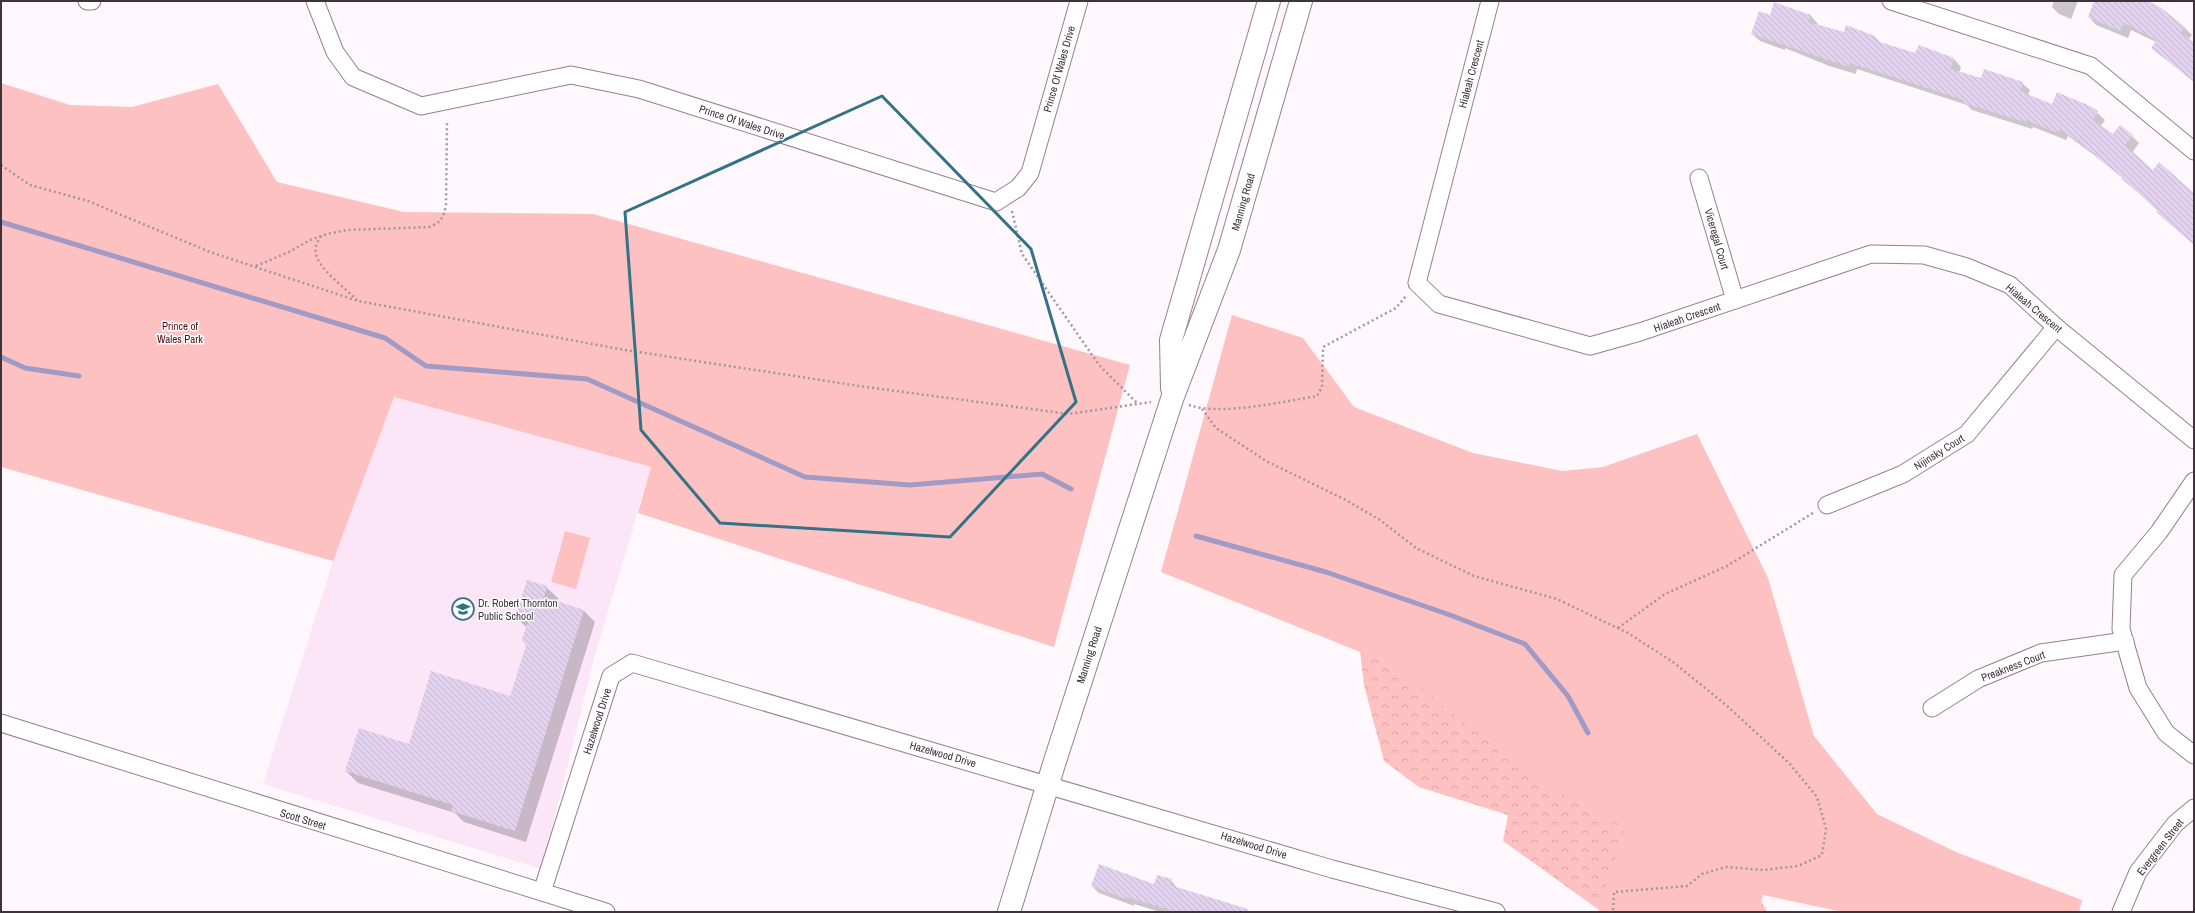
<svg xmlns="http://www.w3.org/2000/svg" width="2195" height="913" font-family="'Archivo Narrow',sans-serif">
<defs>
<pattern id="forest-crowns" width="20" height="18" patternUnits="userSpaceOnUse"><rect width="20" height="18" fill="#fdc1c2"/><path d="M2 6a3 3 0 1 1 6 0M12 15a3 3 0 1 1 6 0" fill="none" stroke="#daa6a8"/></pattern>
<pattern id="building-back-hatch" width="6" height="6" patternUnits="userSpaceOnUse"><rect width="6" height="6" fill="#e3d2ef"/><path d="M-1 5l2 2M0 0l6 6M5-1l2 2" fill="none" stroke="#c4b5ce"/></pattern>
</defs>
<rect width="100%" height="100%" fill="#fef8fd"/>
<!-- built -->
<path fill="#fbe5f6" d="M393 397 651 467 594 658 542 869 263 784 333 561Z"/>
<!-- forest -->
<path fill="url(#forest-crowns)" d="M1390 622 1751 887 1766 909V912H1602L1503 841 1508 815 1419 787 1384 761 1364 685 1360 651Z"/>
<!-- park -->
<g fill="#fdc1c2">
<path d="M1 83 70 105 132 107 218 84 277 182 404 212 593 214 1130 365 1054 647 638 513 651 467 394 397 333 561 1 467Z"/>
<path d="M1232 315 1303 338 1354 407 1473 453 1562 471 1603 467 1697 434 1768 578 1814 736 1877 814 1956 852 2082 900 2079 912H1843L1763 895 1759 912H1598L1625 827 1536 781 1395 666 1161 572Z"/>
<path d="M565 531 590 538 576 589 551 582Z"/>
</g>
<!-- shadow -->
<g fill="#0003">
<path d="M2054 1H2078L2071 19 2059 14 2052 7Z"/>
<path d="M2095 1H2143L2159 8 2185 28 2192 35 2189 39 2194 42V82L2152 48 2156 42 2131 30 2128 38 2096 25 2089 17Z"/>
<path d="M1770 16H1811L1818 24 1817 25 1845 33 1847 26 1875 37 1881 43 1916 55 1954 59 1961 67 1959 73 1981 79 2022 83 2030 90 2028 95 2052 105 2090 106 2105 120 2101 126 2114 135 2132 136 2139 143 2132 153 2194 210V245L2124 179 2097 157 2068 136 2066 140 2033 127 2032 129 1972 110 1967 105 1857 69 1856 74 1829 66 1785 48V50L1760 41 1752 34Z"/>
<path d="M546 587 558 598 557 602 583 610 595 622 526 842 464 822 455 813 358 783 346 771 409 745 511 697 527 645V628L516 617Z"/>
<path d="M1171 880 1178 889 1245 912H1160L1134 904V906L1099 893 1092 886 1155 885Z"/>
</g>
<g fill="none" stroke-linecap="round" stroke-linejoin="round">
<!-- stream -->
<g stroke="#a19ac4" stroke-width="5">
<path d="M1 222 385 338 426 366 587 379 805 477 910 485 1042 474 1071 489"/>
<path d="M1 357 25 368 79 376"/>
<path d="M1196 536 1326 572 1450 615 1525 644 1568 696 1588 733"/>
</g>
</g>
<!-- building -->
<g fill="url(#building-back-hatch)">
<path d="M2094 1H2147L2160 7 2185 27 2181 33 2194 42V81L2151 48 2157 40 2124 23 2120 31 2088 17Z"/>
<path d="M1774 2 1811 15 1808 22 1844 32 1846 25 1875 36 1874 40 1915 53 1919 45 1954 58 1951 69 1981 78 1984 69 2023 82 2020 91 2052 104 2057 92 2090 106 2098 111 2093 120 2113 134 2120 125 2133 135 2125 145 2153 170 2159 162 2194 193V245L2156 212 2158 210 2122 179 2123 178 2096 157 2097 155 2060 129 2059 133 2025 120V122L1963 103 1964 100 1850 63 1849 67 1751 34 1759 11 1770 15Z"/>
<path d="M527 580 547 586 544 597 584 610 515 831 451 811 453 805 345 771 359 728 409 744 431 671 510 696 526 646 522 640 528 621 515 617Z"/>
<path d="M1099 864 1154 884 1157 875 1172 879 1170 885 1248 909V912H1177L1127 897 1126 899 1091 886Z"/>
</g>
<g fill="none" stroke-linecap="round" stroke-linejoin="round">
<!-- street casing -->
<g stroke="#987e93" stroke-width="19">
<g id="street">
<path d="M87 1H92"/>
<path d="M315 1 335 52 353 77 421 106 571 75 639 89 996 202 1018 188 1030 173 1079 1"/>
<path d="M1490 1 1417 283 1439 304 1590 346 1640 332 1871 254 1924 255 1967 267 2010 285 2056 327 2194 440"/>
<path d="M1891 1 2091 66 2194 151"/>
<path d="M1699 178 1735 300"/>
<path d="M2194 481 2159 532 2123 575 2121 629 2138 688 2166 733 2194 755"/>
<path d="M1827 505 1903 474 1967 434 2056 327"/>
<path d="M1932 708 1978 679 2041 653 2125 641"/>
<path d="M1 723 606 912"/>
<path d="M542 892 611 676 632 663 1332 869 1496 912"/>
<path d="M2121 912 2138 872 2175 824 2194 808"/>
</g>
</g>
<!-- secondary casing -->
<g stroke="#987e93" stroke-width="24">
<g id="secondary">
<path d="M1172 388 1171 340 1269 1"/>
<path d="M1009 912 1054 764 1172 399 1229 250 1301 1"/>
</g>
</g>
<!-- path -->
<g stroke="#a0979e" stroke-width="2.5" stroke-dasharray="2 3" stroke-linecap="butt">
<path d="M1 165 30 185 88 201 210 252 358 301 625 350 866 387 1069 414 1151 402"/>
<path d="M1012 211 1022 254 1099 365 1138 404"/>
<path d="M321 236C318 241 314 247 316 254 318 268 346 289 357 300"/>
<path d="M256 266 289 252 310 240 327 234 348 230 429 227C441 223 443 218 446 206L447 122"/>
<path d="M1189 405C1221 416 1281 402 1317 396L1322 387 1323 347 1396 308 1406 296"/>
<path d="M1202 409 1216 428 1266 461 1346 500 1380 520 1416 548 1474 576 1557 599 1628 633 1673 662 1726 705 1789 763 1817 797 1826 829 1822 855 1798 866 1763 870 1726 867 1702 874 1687 886 1614 892 1613 912"/>
<path d="M1618 628 1665 594 1727 566 1813 513"/>
</g>
<!-- street -->
<use href="#street" stroke="#fff" stroke-width="17"/>
<!-- secondary -->
<use href="#secondary" stroke="#fff" stroke-width="22"/>
</g>
<!-- marked area -->
<path fill="none" stroke="#337287" stroke-width="3" stroke-linejoin="round" d="M882 96 1031 249 1076 402 950 537 720 523 641 430 625 212Z"/>
<!-- icons -->
<defs>
<g id="school-ring" transform="scale(1.15)"><circle r="9.5" fill="#fff" stroke="#337287" stroke-width="1.5"/><path d="M0-5L7-2L0 1L-7-2ZM-4 1L0 2.5L4 1V4Q0 6-4 4Z" fill="#337287"/></g>
</defs>
<g fill-rule="evenodd">
<use href="#school-ring" x="463" y="609"/>
</g>
<g text-anchor="middle" stroke-width="3" stroke-linejoin="round" paint-order="stroke">
<!-- street labels -->
<g font-size="11" fill="#3e323b" stroke="#fff">
<text transform="translate(1059 69) rotate(-74)" y="4">Prince Of Wales Drive</text>
<text transform="translate(1471 74) rotate(-75)" y="4">Hialeah Crescent</text>
<text transform="translate(742 122) rotate(18)" y="4">Prince Of Wales Drive</text>
<text transform="translate(1243 202) rotate(-74)" y="4">Manning Road</text>
<text transform="translate(1717 239) rotate(74)" y="4">Viceregal Court</text>
<text transform="translate(2034 308) rotate(40)" y="4">Hialeah Crescent</text>
<text transform="translate(1687 317) rotate(-19)" y="4">Hialeah Crescent</text>
<text transform="translate(1939 452) rotate(-32)" y="4">Nijinsky Court</text>
<text transform="translate(1089 655) rotate(-72)" y="4">Manning Road</text>
<text transform="translate(2013 666) rotate(-21)" y="4">Preakness Court</text>
<text transform="translate(597 721) rotate(-72)" y="4">Hazelwood Drive</text>
<text transform="translate(943 754) rotate(16)" y="4">Hazelwood Drive</text>
<text transform="translate(303 819) rotate(17)" y="4">Scott Street</text>
<text transform="translate(1254 845) rotate(17)" y="4">Hazelwood Drive</text>
<text transform="translate(2160 847) rotate(-52)" y="4">Evergreen Street</text>
</g>
<!-- park labels -->
<g font-size="11" fill="#5b0e1b" stroke="#fff">
<text x="180" y="330">Prince of<tspan x="180" dy="13">Wales Park</tspan></text>
</g>
<!-- poi labels -->
<g font-size="11" fill="#3e323b" stroke="#fff" text-anchor="start">
<text x="478" y="607">Dr. Robert Thornton<tspan x="478" dy="13">Public School</tspan></text>
</g>
</g>
<!-- border -->
<rect width="2195" height="913" fill="none" stroke="#3e323b" stroke-width="4"/>
</svg>
